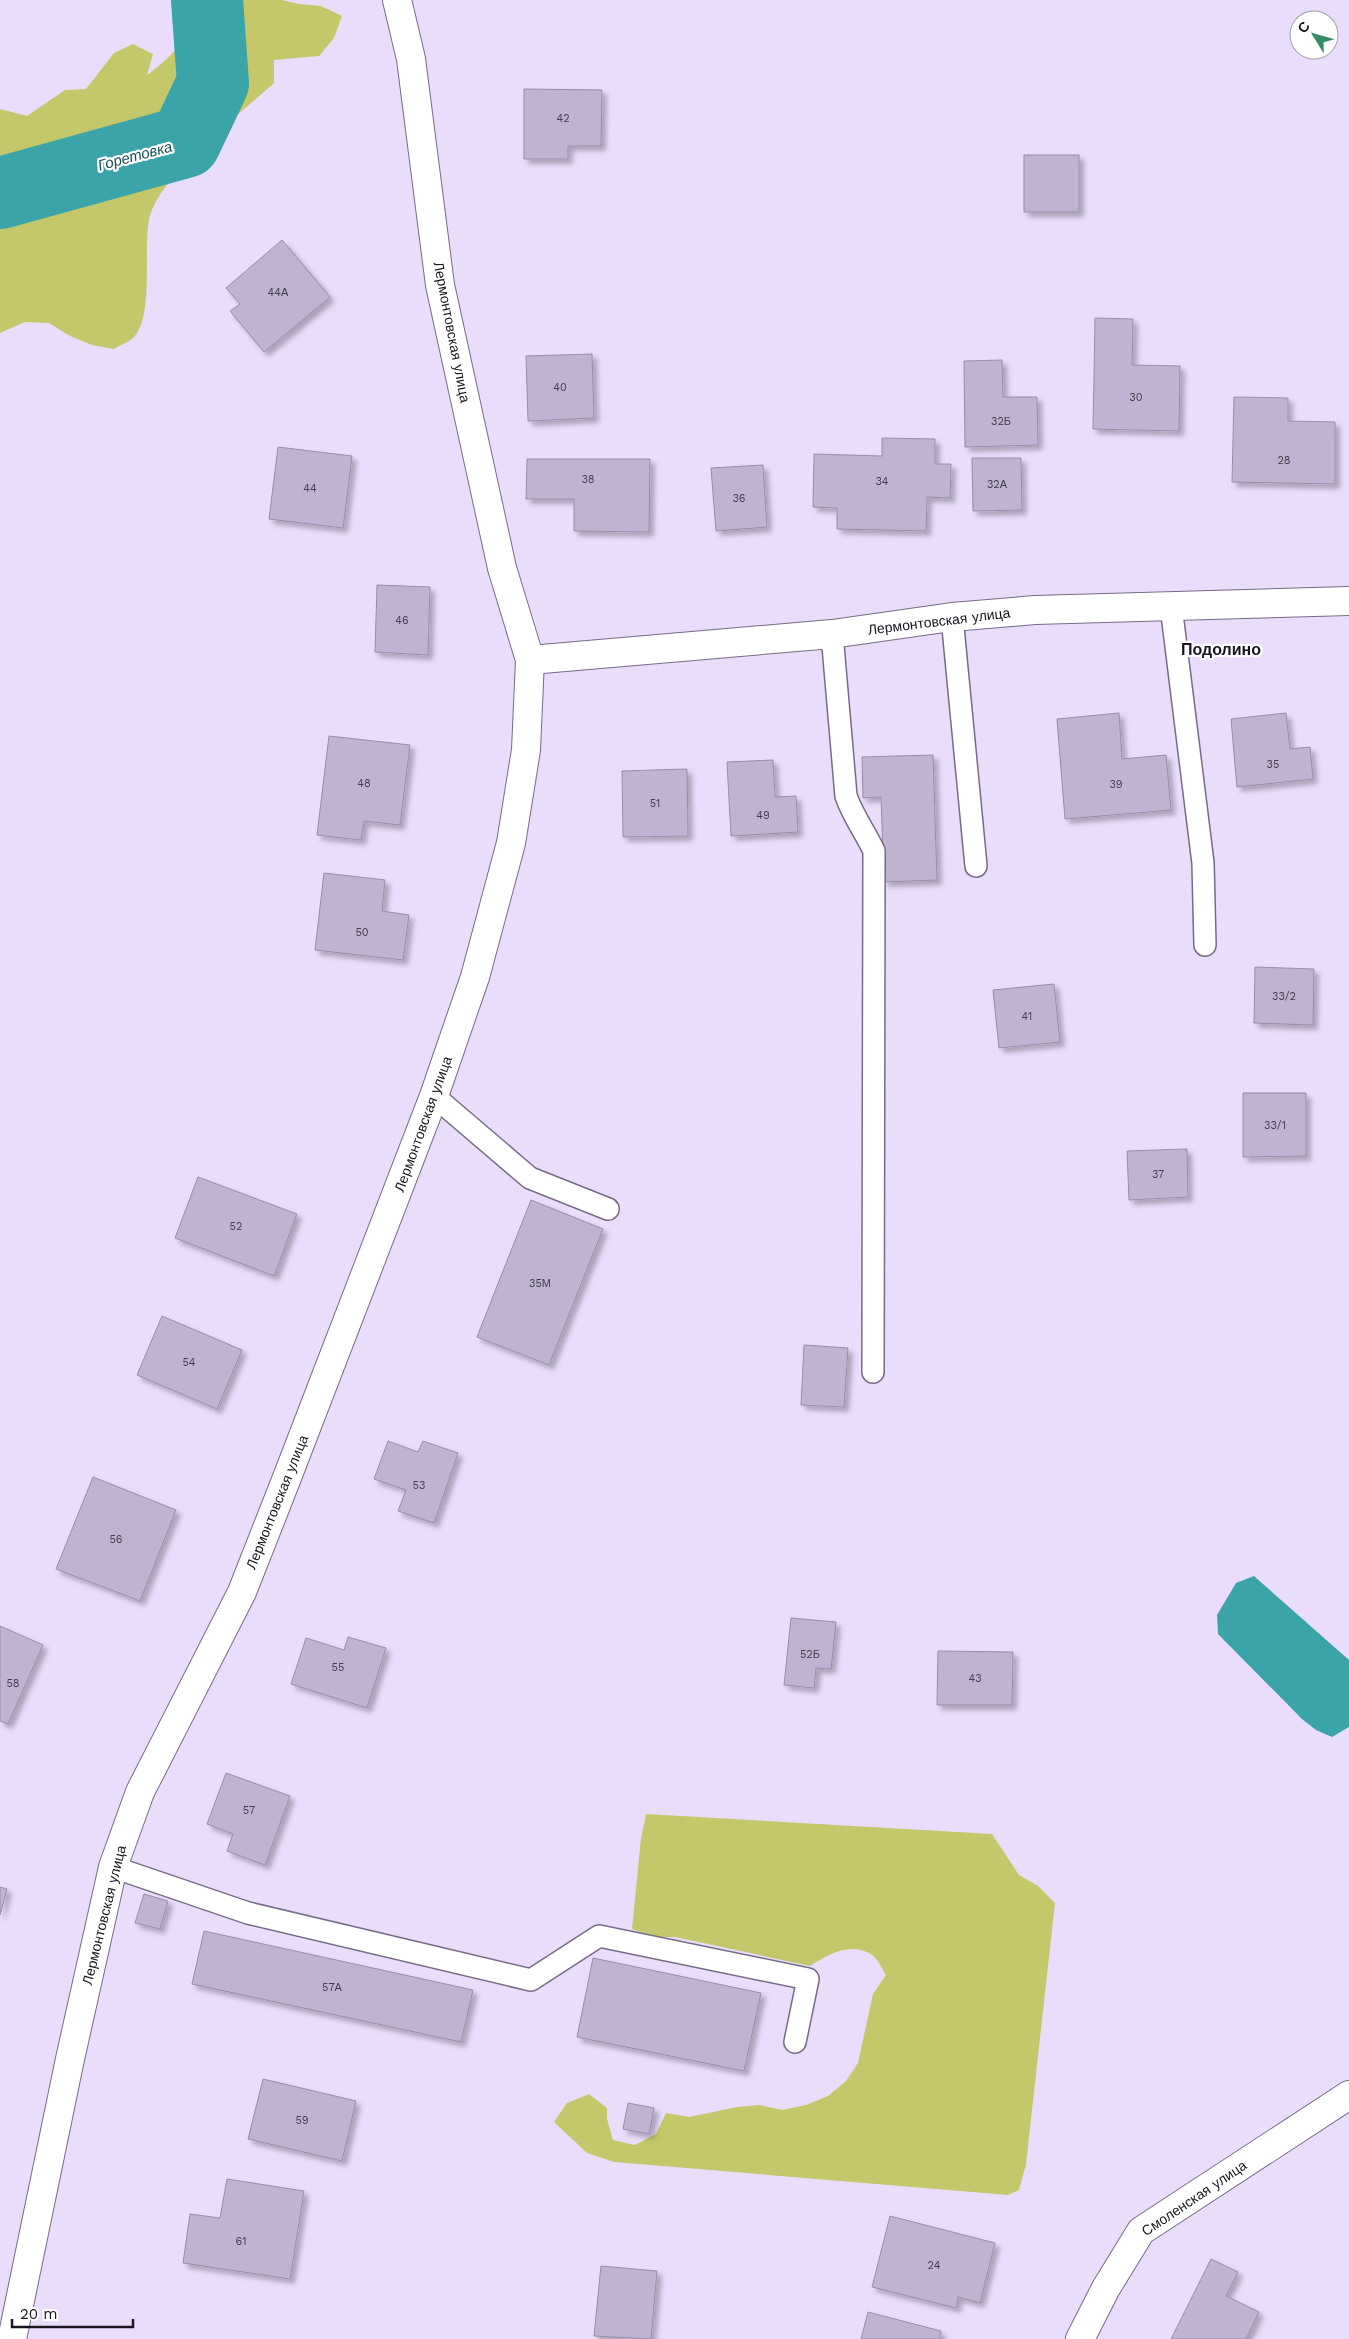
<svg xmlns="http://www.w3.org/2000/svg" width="1349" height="2339" font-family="'Work Sans',sans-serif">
<defs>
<filter id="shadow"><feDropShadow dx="4.5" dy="4.5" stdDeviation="2.5" flood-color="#0004"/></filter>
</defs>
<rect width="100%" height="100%" fill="#eaddfc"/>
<!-- green -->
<g fill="#c4c86b">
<path d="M191 0H282L299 4 321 6 342 16 334 38 319 56 274 60V83C240 114 158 176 149 220 143 250 154 315 134 337 129 342 120 345 114 349L92 345 70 336 49 323 25 322 0 333V109L27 116 65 90 86 89 114 53 133 44 153 54 147 75C164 63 184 45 190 24 192 17 191 7 191 0Z"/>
<path d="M646 1814 992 1834 1019 1875 1038 1886 1055 1903 1026 2164 1019 2190 1008 2195 614 2162 587 2153 554 2122 567 2103 589 2094 607 2108V2119L613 2140 635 2145 656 2134 666 2113 689 2117 737 2107 760 2105 782 2110 806 2105 828 2096 846 2081 858 2063 873 1994 886 1975C882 1969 878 1959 872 1955 852 1941 828 1954 810 1966L675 1937H653L632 1929 641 1838Z"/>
</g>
<!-- water -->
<path fill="#3ba4a9" d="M1254 1576 1349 1660V1727L1332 1737 1316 1730 1302 1719 1218 1634 1217 1615 1236 1583Z"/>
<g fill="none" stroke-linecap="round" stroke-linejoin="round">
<!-- river -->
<path stroke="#3ba4a9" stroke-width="72" d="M0 193 185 142 213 83 207 0"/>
</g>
<!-- building -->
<g fill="#c0b3d1" stroke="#988ca8" filter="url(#shadow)">
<path d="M524 89 602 90 601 146H568V159H524Z"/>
<rect x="1024" y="155" width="55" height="57"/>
<path d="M282 240 330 297 264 352 230 311 240 304 226 288Z"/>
<path d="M1095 318 1133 319 1132 365 1180 366 1179 431 1093 429Z"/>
<path d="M592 354 594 418 528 421 526 356Z"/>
<path d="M1002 360 1003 397H1037L1038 445 965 447 964 361Z"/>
<path d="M1234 397 1288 398V421L1335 422V484L1232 482Z"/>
<path d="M882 438 935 439V464H951L950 498 927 497 926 531 837 529V508L813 507 814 454 882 456Z"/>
<path d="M278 447 352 456 343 528 269 519Z"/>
<path d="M972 458H1021L1022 510 973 511Z"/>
<path d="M527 459H650L649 532 574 531V499H526Z"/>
<path d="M763 465 767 527 716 531 711 468Z"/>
<path d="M377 585 430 587 428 655 375 652Z"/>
<path d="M1119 713 1122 759 1166 755 1171 810 1065 819 1057 719Z"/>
<path d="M1286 713 1290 749 1310 747 1313 779 1237 787 1231 719Z"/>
<path d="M329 736 410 745 400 825 364 821 361 840 317 835Z"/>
<path d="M933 755 937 880 884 882 881 797 863 798 862 757Z"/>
<path d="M773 760 775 797 796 796 798 832 731 836 727 762Z"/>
<path d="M687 769 688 836 623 837 622 771Z"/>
<path d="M324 873 385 880 382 911 409 915 403 960 315 950Z"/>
<path d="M1255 967 1314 969 1313 1025 1254 1023Z"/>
<path d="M1054 984 1060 1042 999 1048 993 990Z"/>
<path d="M1243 1093H1306V1156L1243 1157Z"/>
<path d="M1187 1149 1188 1197 1129 1200 1127 1151Z"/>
<path d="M198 1177 297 1214 274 1276 175 1238Z"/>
<path d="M531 1200 603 1229 549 1365 477 1337Z"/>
<path d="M162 1316 242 1350 217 1409 137 1375Z"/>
<path d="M804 1345 848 1348 844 1407 801 1405Z"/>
<path d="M388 1441 418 1452 423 1441 458 1453 434 1523 398 1511 406 1490 374 1479Z"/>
<path d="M93 1477 176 1510 140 1601 56 1569Z"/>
<path d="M791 1618 836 1622 831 1669 816 1668 814 1688 784 1685Z"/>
<path d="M0 1626 43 1645 8 1724 0 1721Z"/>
<path d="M348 1637 386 1648 367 1708 291 1684 306 1638 344 1650Z"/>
<path d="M938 1651 1013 1652 1012 1705H937Z"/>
<path d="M226 1773 290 1796 265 1865 227 1851 233 1834 207 1824Z"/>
<path d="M0 1887 7 1889 0 1915Z"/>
<path d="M144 1894 168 1901 160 1929 135 1923Z"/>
<path d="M204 1931 473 1990 461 2042 192 1984Z"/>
<path d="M593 1958 761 1993 744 2071 577 2037Z"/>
<path d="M263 2079 356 2101 342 2161 248 2139Z"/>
<path d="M628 2103 654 2108 649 2134 623 2129Z"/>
<path d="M227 2179 304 2191 290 2279 183 2263 190 2214 220 2218Z"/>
<path d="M890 2216 995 2243 980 2303 958 2297 956 2308 872 2287Z"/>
<path d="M1211 2259 1238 2272 1226 2296 1259 2312 1246 2339H1171Z"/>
<path d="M601 2266 657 2271 651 2339 594 2336Z"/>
<path d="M868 2312 941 2331 939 2339H861Z"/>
</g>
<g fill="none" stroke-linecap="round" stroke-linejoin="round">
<!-- service casing -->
<g stroke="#776b86" stroke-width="24">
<g id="service">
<path d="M1171 606 1203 863 1205 945"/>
<path d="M952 617 976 866"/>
<path d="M832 634 846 796C853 816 865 832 874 851L873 1372"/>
<path d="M434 1096 530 1178 608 1209"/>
<path d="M113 1867 248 1913 531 1980 599 1936 808 1979 795 2042"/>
</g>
</g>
<!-- minor casing -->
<g stroke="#776b86" stroke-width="30">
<path id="minor" d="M1080 2339 1106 2288 1141 2231 1349 2095"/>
</g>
<!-- tertiary casing -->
<g stroke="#776b86" stroke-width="30">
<g id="tertiary">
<path d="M530 660 832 634 952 617 1035 610 1349 601"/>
<path d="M12 2339 70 2059 113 1867 140 1792 242 1592 288 1475 434 1096 475 977 511 843 526 750 530 660 502 568 440 285 411 59 397 0"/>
</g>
</g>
<!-- service -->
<use href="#service" stroke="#fff" stroke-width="21"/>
<!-- minor -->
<use href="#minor" stroke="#fff" stroke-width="28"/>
<!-- tertiary -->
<use href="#tertiary" stroke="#fff" stroke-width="28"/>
</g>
<g text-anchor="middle" stroke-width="4.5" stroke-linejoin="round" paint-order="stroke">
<!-- number labels -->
<g font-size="11" fill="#433c4c">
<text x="563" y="122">42</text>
<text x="278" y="296">44А</text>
<text x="560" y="391">40</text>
<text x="1136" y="401">30</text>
<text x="1001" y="425">32Б</text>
<text x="1284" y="464">28</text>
<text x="588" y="483">38</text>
<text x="882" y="485">34</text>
<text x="997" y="488">32А</text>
<text x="310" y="492">44</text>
<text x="739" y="502">36</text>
<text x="402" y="624">46</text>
<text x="1273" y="768">35</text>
<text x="364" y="787">48</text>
<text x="1116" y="788">39</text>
<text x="655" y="807">51</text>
<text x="763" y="819">49</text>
<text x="362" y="936">50</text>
<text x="1284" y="1000">33/2</text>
<text x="1027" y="1020">41</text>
<text x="1275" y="1129">33/1</text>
<text x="1158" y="1178">37</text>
<text x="236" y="1230">52</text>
<text x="540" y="1287">35М</text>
<text x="189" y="1366">54</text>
<text x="419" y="1489">53</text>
<text x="116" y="1543">56</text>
<text x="810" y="1658">52Б</text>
<text x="338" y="1671">55</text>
<text x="975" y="1682">43</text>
<text x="13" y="1687">58</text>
<text x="249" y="1814">57</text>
<text x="332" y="1991">57А</text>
<text x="302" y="2124">59</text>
<text x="241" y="2245">61</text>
<text x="934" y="2269">24</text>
</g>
<!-- street labels -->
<g font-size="14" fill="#19141f" stroke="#fff">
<text transform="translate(452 332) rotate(79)" y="5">Лермонтовская улица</text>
<text transform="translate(939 621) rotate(-7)" y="5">Лермонтовская улица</text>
<text transform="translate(423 1124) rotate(-70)" y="5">Лермонтовская улица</text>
<text transform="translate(277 1502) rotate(-68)" y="5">Лермонтовская улица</text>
<text transform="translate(104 1915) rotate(-76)" y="5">Лермонтовская улица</text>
<text transform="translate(1194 2198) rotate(-34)" y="5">Смоленская улица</text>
</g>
<!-- water labels -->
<g font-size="15" font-style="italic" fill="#145053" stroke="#fff">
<text transform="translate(135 156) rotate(-15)" y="5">Горетовка</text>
</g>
<!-- quarter labels -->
<g font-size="16" font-weight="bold" fill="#19141f" stroke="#fff">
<text x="1221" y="655">Подолино</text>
</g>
</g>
<!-- north arrow -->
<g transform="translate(1314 35) rotate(307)"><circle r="24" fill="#ffffff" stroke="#a3a1a5"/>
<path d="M0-4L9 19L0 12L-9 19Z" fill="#338e65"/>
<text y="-8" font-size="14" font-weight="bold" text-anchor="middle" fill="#19141f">С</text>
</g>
<!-- scale -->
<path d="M12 2319v8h121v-8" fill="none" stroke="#19141f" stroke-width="2.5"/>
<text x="20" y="2319" font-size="15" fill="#19141f" stroke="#ffffff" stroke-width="4" paint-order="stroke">20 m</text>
</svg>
